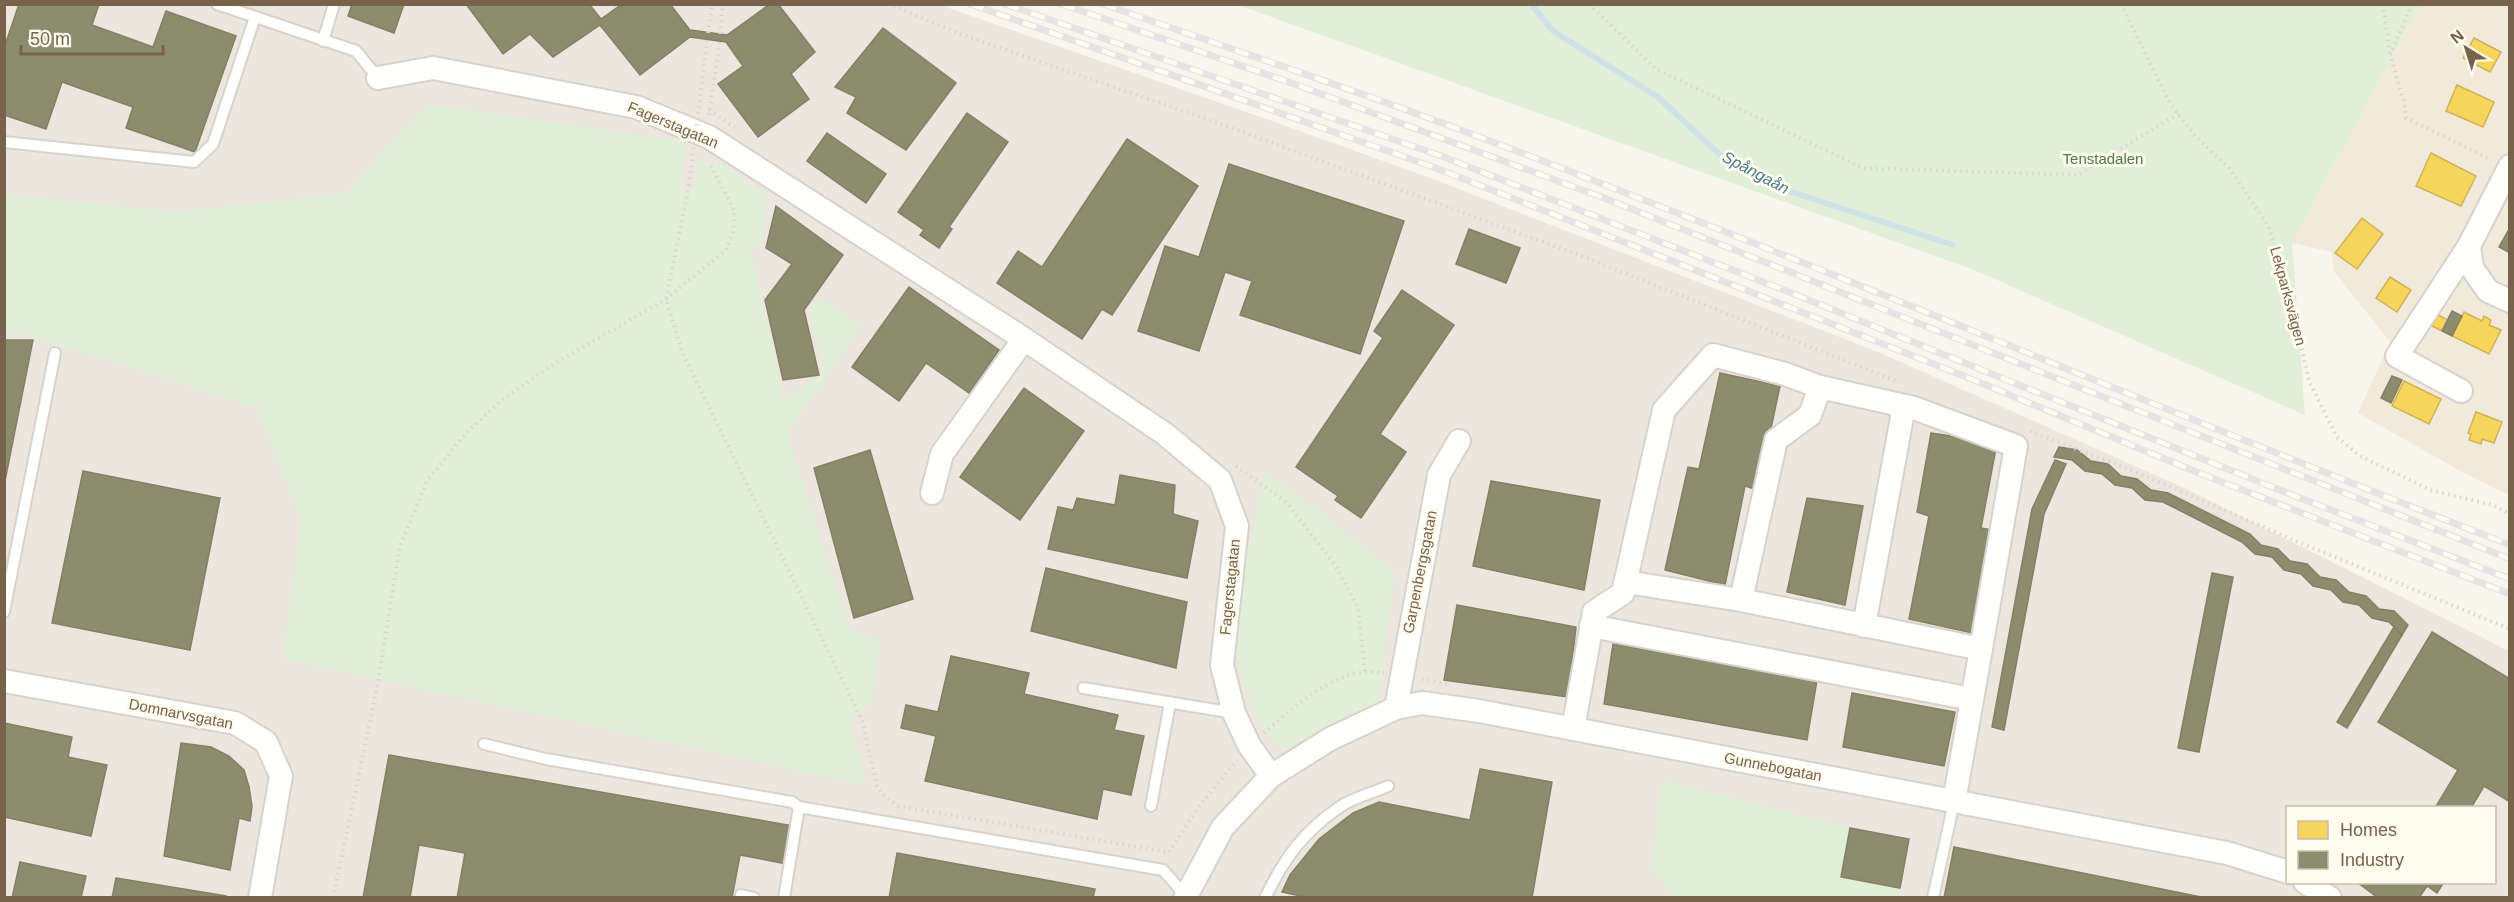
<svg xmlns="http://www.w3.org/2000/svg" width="2514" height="902" font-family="Arial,sans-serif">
<rect width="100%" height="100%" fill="#f8f5ed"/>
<!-- residential -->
<path fill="#f1eadb" d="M2420 5H2509V495L2462 472 2358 413 2390 342 2333 270 2332 252 2292 243Z"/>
<!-- industrial -->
<path fill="#ebe6de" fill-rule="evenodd" d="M5 5H940L1269 120 1433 179 1878 352 2189 490 2509 651V897L5 898ZM2288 808H2494V882H2288Z"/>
<!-- green -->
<g fill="#e2efd8">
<path d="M1238 5H2420L2292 243 2305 415 1974 270Z"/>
<path d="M427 104 687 142 680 190H694L699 162 722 164 767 196 763 241 750 248 784 399 816 379 824 366 809 311 819 298 862 325 787 433 851 631 880 640 872 702 850 720 868 786 283 659 301 520 257 408 19 332H5V194L175 212 346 193Z"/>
<path d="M1266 471 1395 571 1378 702 1284 750 1258 720 1236 660 1244 570Z"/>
<path d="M1663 780 1850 828 1841 877 1900 888V897H1673L1650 868Z"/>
</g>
<!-- homes -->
<g fill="#f6d55c" stroke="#d0b257" stroke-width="1.5">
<path d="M2474 38 2501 52 2490 72 2463 58Z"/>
<path d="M2457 85 2494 102 2483 127 2446 111Z"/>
<path d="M2431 153 2476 176 2461 206 2416 186Z"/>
<path d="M2362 218 2383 234 2357 269 2335 253Z"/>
<path d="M2390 277 2411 290 2397 312 2376 298Z"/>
<path d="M2464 312 2482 321 2484 316 2491 320 2489 325 2501 330 2489 354 2452 336Z"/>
<path d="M2436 314 2448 320 2442 331 2430 325Z"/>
<path d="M2404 381 2441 399 2429 424 2392 406Z"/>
<path d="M2476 412 2502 422 2494 443 2482 439 2481 444 2469 440 2471 434 2468 433Z"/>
</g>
<!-- industry -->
<g fill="#8c8c6e" stroke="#867f64" stroke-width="1.5">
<path d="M19 4H99L92 25 153 47 166 11 236 36 195 152 126 128 133 107 62 82 46 129 4 115V48Z"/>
<path d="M352 4H404L394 33 348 16Z"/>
<path d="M466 4H589L601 19 622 4H670L690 30 727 35 770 4H778L815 52 791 74 809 99 758 137 718 84 743 66 726 42 690 37 640 75 600 25 553 57 530 34 503 54Z"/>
<path d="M883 28 956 83 906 150 847 113 856 97 835 87Z"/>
<path d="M967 113 1008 142 949 227 952 229 939 248 920 235 924 230 898 212Z"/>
<path d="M827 133 886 174 866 203 807 161Z"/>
<path d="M1127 139 1198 186 1112 315 1102 309 1082 339 997 283 1018 251 1042 267Z"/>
<path d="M1229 164 1404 221 1360 354 1240 315 1252 281 1225 272 1199 351 1138 331 1165 246 1199 257Z"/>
<path d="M776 206 843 255 804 310 819 375 783 380 765 300 792 264 766 248Z"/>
<path d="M1469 229 1520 248 1506 283 1456 264Z"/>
<path d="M2508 231 2510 232V253L2499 247Z"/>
<path d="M909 287 999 350 969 393 926 363 899 401 852 367Z"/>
<path d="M1402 290 1454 325 1380 434 1406 452 1361 518 1335 500 1338 496 1296 467 1383 338 1374 331Z"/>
<path d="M2452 311 2462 316 2452 336 2442 331Z"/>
<path d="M4 340H33L4 486Z"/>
<path d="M1720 373 1780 386 1758 490 1745 486 1725 585 1665 570 1688 467 1699 469Z"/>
<path d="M2392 376 2402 380 2391 403 2381 398Z"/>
<path d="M1024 388 1084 431 1020 520 960 477Z"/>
<path d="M1931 433 1997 443 1981 528 1993 530 1973 633 1909 619 1929 516 1917 512Z"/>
<path d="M2059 447 2077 450 2091 461 2108 464 2121 476 2137 479 2151 490 2168 493 2250 534 2261 545 2278 549 2290 561 2307 564 2320 577 2336 580 2349 592 2366 596 2379 609 2394 611 2408 625 2402 635 2389 622 2372 618 2359 605 2343 602 2331 590 2313 586 2301 574 2284 570 2272 557 2255 554 2242 542 2163 502 2145 500 2132 488 2115 485 2102 474 2085 471 2072 460 2054 457Z"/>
<path d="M870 450 913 599 854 618 814 468Z"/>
<path d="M2055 460 2066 464 2044 514 2004 730 1992 727 2032 509Z"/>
<path d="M83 471 220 498 190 650 52 623Z"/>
<path d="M1120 475 1175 485 1173 514 1198 521 1187 578 1048 549 1058 507 1073 510 1077 498 1115 505Z"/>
<path d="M1491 481 1600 500 1584 590 1473 566Z"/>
<path d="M1807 498 1863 506 1845 605 1787 592Z"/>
<path d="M1046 568 1187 602 1176 668 1031 631Z"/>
<path d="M2212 573 2233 577 2199 752 2178 748Z"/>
<path d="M1457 605 1576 627 1568 697 1444 680Z"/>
<path d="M2394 627 2402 635 2347 728 2337 722Z"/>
<path d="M2432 632 2510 679V802L2484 786 2471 808H2435L2458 770 2378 722Z"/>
<path d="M1613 644 1817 680 1807 740 1604 704Z"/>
<path d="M951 656 1029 673 1024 694 1118 715 1114 730 1144 736 1131 795 1103 789 1097 819 925 781 936 736 901 728 906 705 938 712Z"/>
<path d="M1852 693 1955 712 1944 766 1843 747Z"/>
<path d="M4 723 72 737 68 757 107 765 91 836 4 817Z"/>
<path d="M181 743 211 747 229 756 244 770 249 787 252 806 250 821 239 818 230 870 164 856Z"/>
<path d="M389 755 794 826 787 864 740 855 732 898H457L465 853 419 845 410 898H363Z"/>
<path d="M1480 769 1552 782 1532 898H1310L1282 892 1290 875 1319 839 1353 813 1379 802 1470 820Z"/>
<path d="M1850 828 1909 839 1900 888 1841 877Z"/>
<path d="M1954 847 2206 898H1944Z"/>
<path d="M897 853 1095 889 1093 898H889Z"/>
<path d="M20 862 86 876 81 898H12Z"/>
<path d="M116 878 226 896V898H112Z"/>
<path d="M2357 882H2444L2437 893 2427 886 2419 898H2378Z"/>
</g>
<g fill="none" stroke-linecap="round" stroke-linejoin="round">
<!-- stream -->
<path stroke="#cfe2e8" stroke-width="6" d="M1531 4 1553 31 1658 97 1719 154 1777 187 1953 245"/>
<!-- lane casing -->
<g stroke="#d7d2cb" stroke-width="14">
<g id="lane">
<path d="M217 4 356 51 378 78"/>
<path d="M323 41 334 4"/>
<path d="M4 142 194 162 213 144 255 17"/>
<path d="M4 612 55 353"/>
<path d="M1083 688 1234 713"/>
<path d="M484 744 546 759 792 802 799 807 784 898"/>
<path d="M1151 806 1170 703"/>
<path d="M799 807 1163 870 1186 896"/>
<path d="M741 898V895L754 898"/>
<path d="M1265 898C1285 857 1303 832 1341 806 1355 797 1373 793 1388 786"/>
<path d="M1933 898 1954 802"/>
</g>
</g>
<!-- street casing -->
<g stroke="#d7d2cb" stroke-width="26">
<g id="street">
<path d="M378 78 433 68 636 107 709 137 1024 339 1165 434 1220 480 1237 526 1222 665 1234 713 1249 745 1271 776"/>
<path d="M2510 166 2469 246 2472 268 2488 291 2510 301"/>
<path d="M2461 391 2397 356 2469 246"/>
<path d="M932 493 942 454 1024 339"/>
<path d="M1741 600 1981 649 2016 446 1914 408 1820 387"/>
<path d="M1591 626 1972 699"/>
<path d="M1864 626 1904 406"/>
<path d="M4 681 235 723 266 742 281 776 260 898"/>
<path d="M1396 708 1439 475 1459 441"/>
<path d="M1573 729 1594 612 1623 593 1664 410 1713 355 1785 374 1820 387 1810 415 1776 440 1741 600 1626 582"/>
<path d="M1954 802 1981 649"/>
<path d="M2305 882 2330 898"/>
<path d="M1185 898 1223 827 1271 776 1330 739 1396 708 1422 703 1479 711 2227 853 2288 872"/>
</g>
</g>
<!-- path -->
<g stroke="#dad5cf" stroke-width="4" stroke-dasharray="1.5 4.5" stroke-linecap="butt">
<path d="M888 4 963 35 1215 122 1579 255 1899 382"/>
<path d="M1589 4 1656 69 1863 168 2078 175 2178 114"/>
<path d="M2121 4 2171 105 2195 136 2229 168 2269 227 2290 295 2309 381 2337 437 2360 456 2430 490 2493 505 2510 514"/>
<path d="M2383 4 2390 54"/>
<path d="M2412 4 2390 55 2404 102 2406 118 2492 160"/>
<path d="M708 33 712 4"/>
<path d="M720 34 723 4"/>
<path d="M709 110 735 127"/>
<path d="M709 115 720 41"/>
<path d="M689 185 666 299 682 352 862 720 877 786 883 795 898 806 1168 852"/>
<path d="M2030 431 2143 475 2303 544 2510 629"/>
<path d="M1236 466 1287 503 1335 565 1358 608 1365 671"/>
<path d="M1422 679 1447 684"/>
<path d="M1264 733C1289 711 1331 673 1366 672 1372 671 1379 673 1384 673"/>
<path d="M1169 852 1200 805 1237 760"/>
<path d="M333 898 377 688 400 546 427 481 466 433 504 398 554 364 666 299 726 250 733 232 735 212 709 162"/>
</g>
<!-- lane -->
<use href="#lane" stroke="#fefefc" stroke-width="10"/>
<!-- street -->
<use href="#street" stroke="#fefefc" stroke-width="22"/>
<!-- rail casing -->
<g stroke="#e6e3e5" stroke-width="7">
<g id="rail">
<path d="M970 4 1436 168 1959 374 2199 473 2510 594"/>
<path d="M1005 4 1441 156 1789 292 2277 489 2510 579"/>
<path d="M1061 4 1286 81 1604 198 2510 559"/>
<path d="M1103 4C1219 45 1337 84 1453 127 1808 260 2156 408 2510 545"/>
</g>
</g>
<!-- rail -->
<use href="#rail" stroke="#fffbef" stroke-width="4.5" stroke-dasharray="14" stroke-linecap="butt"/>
<!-- path-bridge -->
<path stroke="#dad5cf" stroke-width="4" stroke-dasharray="1.5 4.5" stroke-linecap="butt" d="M689 185 707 40"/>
</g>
<g text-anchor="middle" stroke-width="6" stroke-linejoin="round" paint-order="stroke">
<!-- street labels -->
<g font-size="15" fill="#77624c" stroke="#fffbef">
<text transform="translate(673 125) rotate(23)" y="5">Fagerstagatan</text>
<text transform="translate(2288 296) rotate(75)" y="5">Lekparksvägen</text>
<text transform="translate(1420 572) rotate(-79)" y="5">Garpenbergsgatan</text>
<text transform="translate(1230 587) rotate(-84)" y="5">Fagerstagatan</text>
<text transform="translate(181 714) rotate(11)" y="5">Domnarvsgatan</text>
<text transform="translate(1773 767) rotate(11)" y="5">Gunnebogatan</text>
</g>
<!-- park labels -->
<g font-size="15" fill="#4c7c44" stroke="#fffbef">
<text x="2103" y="164">Tenstadalen</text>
</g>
<!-- water labels -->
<g font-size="16" font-style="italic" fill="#497a91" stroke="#fffbef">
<text transform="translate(1756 172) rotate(28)" y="6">Spångaån</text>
</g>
</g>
<!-- border -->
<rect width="2514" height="902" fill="none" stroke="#77624c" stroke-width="12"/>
<!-- legend -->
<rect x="2286" y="806" width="210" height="78" fill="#fffbef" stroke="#c9beae" stroke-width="1.5"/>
<rect x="2298" y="821" width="30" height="18" fill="#f6d55c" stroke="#c9beae" stroke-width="1.5"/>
<text x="2340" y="836" font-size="18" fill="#77624c">Homes</text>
<rect x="2298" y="851" width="30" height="18" fill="#8c8c6e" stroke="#c9beae" stroke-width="1.5"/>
<text x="2340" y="866" font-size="18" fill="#77624c">Industry</text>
<!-- north arrow -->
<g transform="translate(2466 48) rotate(322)" stroke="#fffbef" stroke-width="4.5" paint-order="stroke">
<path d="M0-4.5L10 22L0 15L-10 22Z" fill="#77624c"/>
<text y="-9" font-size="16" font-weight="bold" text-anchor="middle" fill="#77624c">N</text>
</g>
<!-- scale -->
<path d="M21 45v9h142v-9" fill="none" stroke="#77624c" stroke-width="3"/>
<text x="30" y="45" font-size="18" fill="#77624c" stroke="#fffbef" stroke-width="4.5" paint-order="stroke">50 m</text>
</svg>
